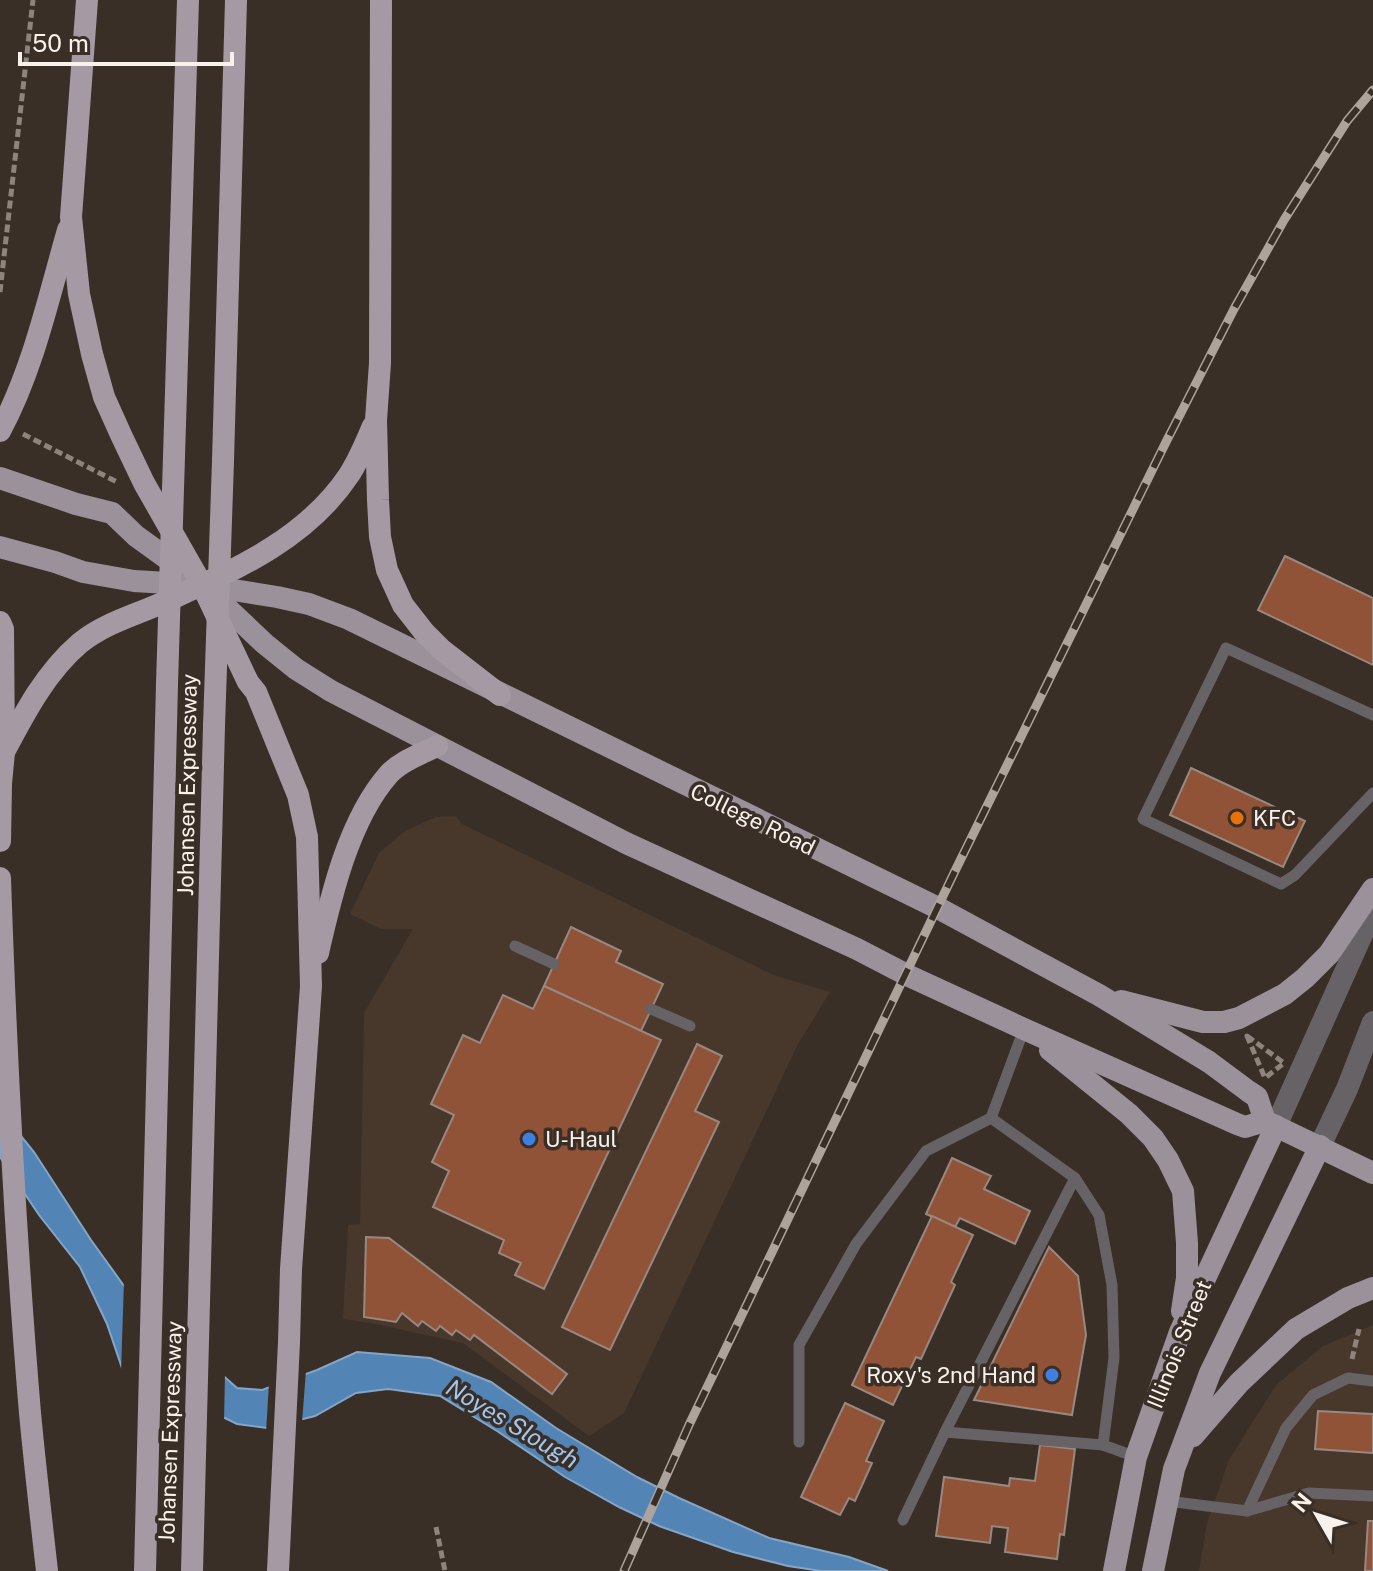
<svg xmlns="http://www.w3.org/2000/svg" width="1373" height="1571" font-family="'Public Sans',sans-serif">
<rect width="100%" height="100%" fill="#3a2f27"/>
<!-- built -->
<g fill="#48382c">
<path d="M456 816 462 824 776 976 830 992 797 1046 624 1413 589 1436 463 1343 371 1323 343 1319 348 1225 360 1224 364 1013 413 929H381L350 914 379 853 405 831 436 817Z"/>
<path d="M1373 1325V1571H1199L1207 1523 1229 1460 1276 1385 1323 1346Z"/>
</g>
<!-- water -->
<path fill="#5384b6" stroke="#84a5c6" stroke-width="2" d="M0 1110 34 1152 91 1240 127 1290 237 1388 262 1390 317 1370 357 1352 430 1358 491 1382 556 1428 637 1477 679 1498 769 1538 849 1557 888 1571H821L788 1566 733 1552 659 1526 619 1507 565 1477 497 1431 440 1396 388 1389 356 1393 315 1416 267 1428 237 1424 122 1368 107 1324 80 1267 39 1215 0 1157Z"/>
<!-- pier -->
<g fill="#3a2f27">
<path d="M124 1280 130 1288 225 1372 224 1423 121 1373Z"/>
<path d="M306 1370 302 1423 266 1432 269 1383Z"/>
</g>
<!-- building -->
<g fill="#915338" stroke="#988882" stroke-width="2">
<path d="M1285 556 1373 598V665L1258 610Z"/>
<path d="M1191 768 1305 821 1283 867 1170 815Z"/>
<path d="M571 927 621 951 616 962 663 984 641 1031 544 986Z"/>
<path d="M544 986 661 1040 544 1289 515 1275 521 1263 499 1253 504 1240 433 1207 449 1171 432 1162 454 1115 431 1104 463 1035 480 1043 503 995 533 1009Z"/>
<path d="M697 1044 722 1056 695 1111 719 1122 610 1350 562 1327Z"/>
<path d="M952 1158 991 1176 984 1189 1030 1211 1015 1244 960 1218 955 1227 926 1214Z"/>
<path d="M932 1216 973 1235 951 1282 955 1285 921 1359 916 1357 893 1405 852 1385Z"/>
<path d="M366 1237 389 1238 567 1374 552 1394 474 1335 470 1340 456 1330 452 1335 440 1326 436 1331 422 1321 418 1326 402 1313 396 1322 364 1317Z"/>
<path d="M1049 1247 1078 1276 1086 1335 1072 1415 974 1400Z"/>
<path d="M845 1403 884 1421 866 1461 872 1463 855 1501 849 1498 840 1515 801 1497Z"/>
<path d="M1318 1411 1373 1414V1453L1315 1449Z"/>
<path d="M1040 1445 1075 1449 1064 1535 1060 1534 1057 1559 1005 1552 1008 1528 992 1526 990 1543 936 1536 944 1477 1009 1486 1010 1478 1035 1481Z"/>
<path d="M1368 1521H1373V1571H1365Z"/>
</g>
<g fill="none" stroke-linecap="round" stroke-linejoin="round">
<!-- path -->
<g stroke="#8d847d" stroke-width="5" stroke-dasharray="8 4" stroke-linecap="butt">
<path d="M0 292 33 0"/>
<path d="M23 434 117 482"/>
<path d="M1247 1036 1284 1063 1265 1078Z"/>
<path d="M1352 1359 1359 1329"/>
<path d="M436 1527 445 1571"/>
</g>
<!-- service -->
<g stroke="#676266" stroke-width="11">
<path d="M1373 715 1226 648 1143 819 1281 884 1295 875 1373 793"/>
<path d="M515 946 554 964"/>
<path d="M651 1009 690 1026"/>
<path d="M991 1118 1075 1178 1099 1215 1112 1285 1114 1358 1103 1445 945 1432 1075 1178"/>
<path d="M799 1442V1345L856 1244 926 1151 991 1118 1024 1029"/>
<path d="M1103 1445 1136 1457"/>
<path d="M1167 1501 1247 1511 1309 1493 1373 1496"/>
<path d="M1247 1511 1286 1428 1313 1395 1348 1378 1373 1381"/>
<path d="M903 1520 945 1432"/>
</g>
<!-- tertiary -->
<g stroke="#676266" stroke-width="22">
<path d="M1276 1126 1373 910"/>
<path d="M1320 1146 1347 1089 1373 1022"/>
</g>
<!-- primary -->
<g stroke="#9b919a" stroke-width="22">
<path d="M0 478 76 504 112 513 136 536 183 570"/>
<path d="M0 547 55 562 83 572 134 581 202 585 277 597 309 604 349 619 938 908 1099 995 1209 1062 1248 1091 1257 1097 1265 1121"/>
<path d="M210 592 265 644 296 669 331 691 626 843 857 949 907 975 1024 1029 1237 1124 1245 1127 1265 1121 1373 1173"/>
<path d="M1121 1001 1203 1022H1224L1239 1018 1285 994 1305 978 1329 954 1373 889"/>
<path d="M1050 1050 1129 1114 1153 1138 1168 1160 1183 1191 1187 1243V1278L1182 1311"/>
<path d="M1193 1436 1239 1383 1296 1329 1348 1298 1373 1288"/>
<path d="M1114 1571 1136 1457 1180 1332 1276 1126"/>
<path d="M1153 1571 1174 1469 1210 1373 1320 1146"/>
</g>
<!-- trunk -->
<g stroke="#a59aa4" stroke-width="22">
<path d="M87 0 71 217 79 294 92 354 104 397 122 437 144 483 202 585 248 682 256 692 298 795 307 837 311 986 291 1269 289 1342 278 1571"/>
<path d="M381 0 380 363 376 420 378 500 380 537 387 570 403 605 424 632 442 650 500 695"/>
<path d="M175 424 188 0"/>
<path d="M0 431C33 370 49 296 68 230"/>
<path d="M223 461 236 0"/>
<path d="M0 622 3 629 4 752 1 784 0 841"/>
<path d="M4 752C25 712 46 672 80 643 105 623 133 616 162 603 232 571 305 541 349 475 359 460 366 442 373 426"/>
<path d="M0 878C6 1056 15 1235 30 1413 35 1466 41 1518 47 1571"/>
<path d="M318 953C331 896 349 819 389 774 401 761 421 754 437 746"/>
<path d="M145 1571 167 684"/>
<path d="M192 1571 214 726"/>
</g>
<!-- rail casing -->
<g stroke="#aca39d" stroke-width="9">
<path id="rail" d="M624 1571 689 1425 955 871 1166 442 1234 309 1284 220 1347 121 1373 90"/>
</g>
<!-- rail -->
<use href="#rail" stroke="#3a2f27" stroke-width="6" stroke-dasharray="18" stroke-linecap="butt"/>
<!-- trunk-bridge -->
<g stroke="#a59aa4" stroke-width="22">
<path d="M167 684 175 424"/>
<path d="M214 726 223 461"/>
</g>
</g>
<!-- markers -->
<circle fill="#e8710a" stroke="#3a2f27" stroke-width="3" cx="1237" cy="818" r="8"/>
<g fill="#3f7fe0" stroke="#3a2f27" stroke-width="3">
<circle cx="529" cy="1139" r="8"/>
<circle cx="1052" cy="1375" r="8"/>
</g>
<g text-anchor="middle" stroke-width="7" stroke-linejoin="round" paint-order="stroke">
<!-- street labels -->
<g font-size="22" fill="#f8f1ec" stroke="#3a2f27">
<text transform="translate(187 785) rotate(-89)" y="8">Johansen Expressway</text>
<text transform="translate(753 819) rotate(26)" y="8">College Road</text>
<text transform="translate(1179 1344) rotate(-68)" y="8">Illinois Street</text>
<text transform="translate(170 1432) rotate(-88)" y="8">Johansen Expressway</text>
</g>
<!-- poi labels -->
<g font-size="22" fill="#f8f1ec" stroke="#3a2f27" text-anchor="start">
<text x="1253" y="826">KFC</text>
<text x="545" y="1147">U-Haul</text>
<text x="1036" y="1383" text-anchor="end">Roxy's 2nd Hand</text>
</g>
<!-- water labels -->
<g font-size="24" font-style="italic" fill="#9fc7f1" stroke="#3a2f27">
<text transform="translate(512 1424) rotate(31)" y="8">Noyes Slough</text>
</g>
</g>
<!-- north arrow -->
<g transform="translate(1317 1515) rotate(309)" stroke="#3a2f27" stroke-width="6" paint-order="stroke">
<path d="M0-6L14 30L0 20L-14 30Z" fill="#f8f1ec"/>
<text y="-12" font-size="22" font-weight="bold" text-anchor="middle" fill="#f8f1ec">N</text>
</g>
<!-- scale -->
<path d="M20 52v12h212v-12" fill="none" stroke="#f8f1ec" stroke-width="4"/>
<text x="32" y="52" font-size="24" fill="#f8f1ec" stroke="#3a2f27" stroke-width="6" paint-order="stroke">50 m</text>
</svg>
